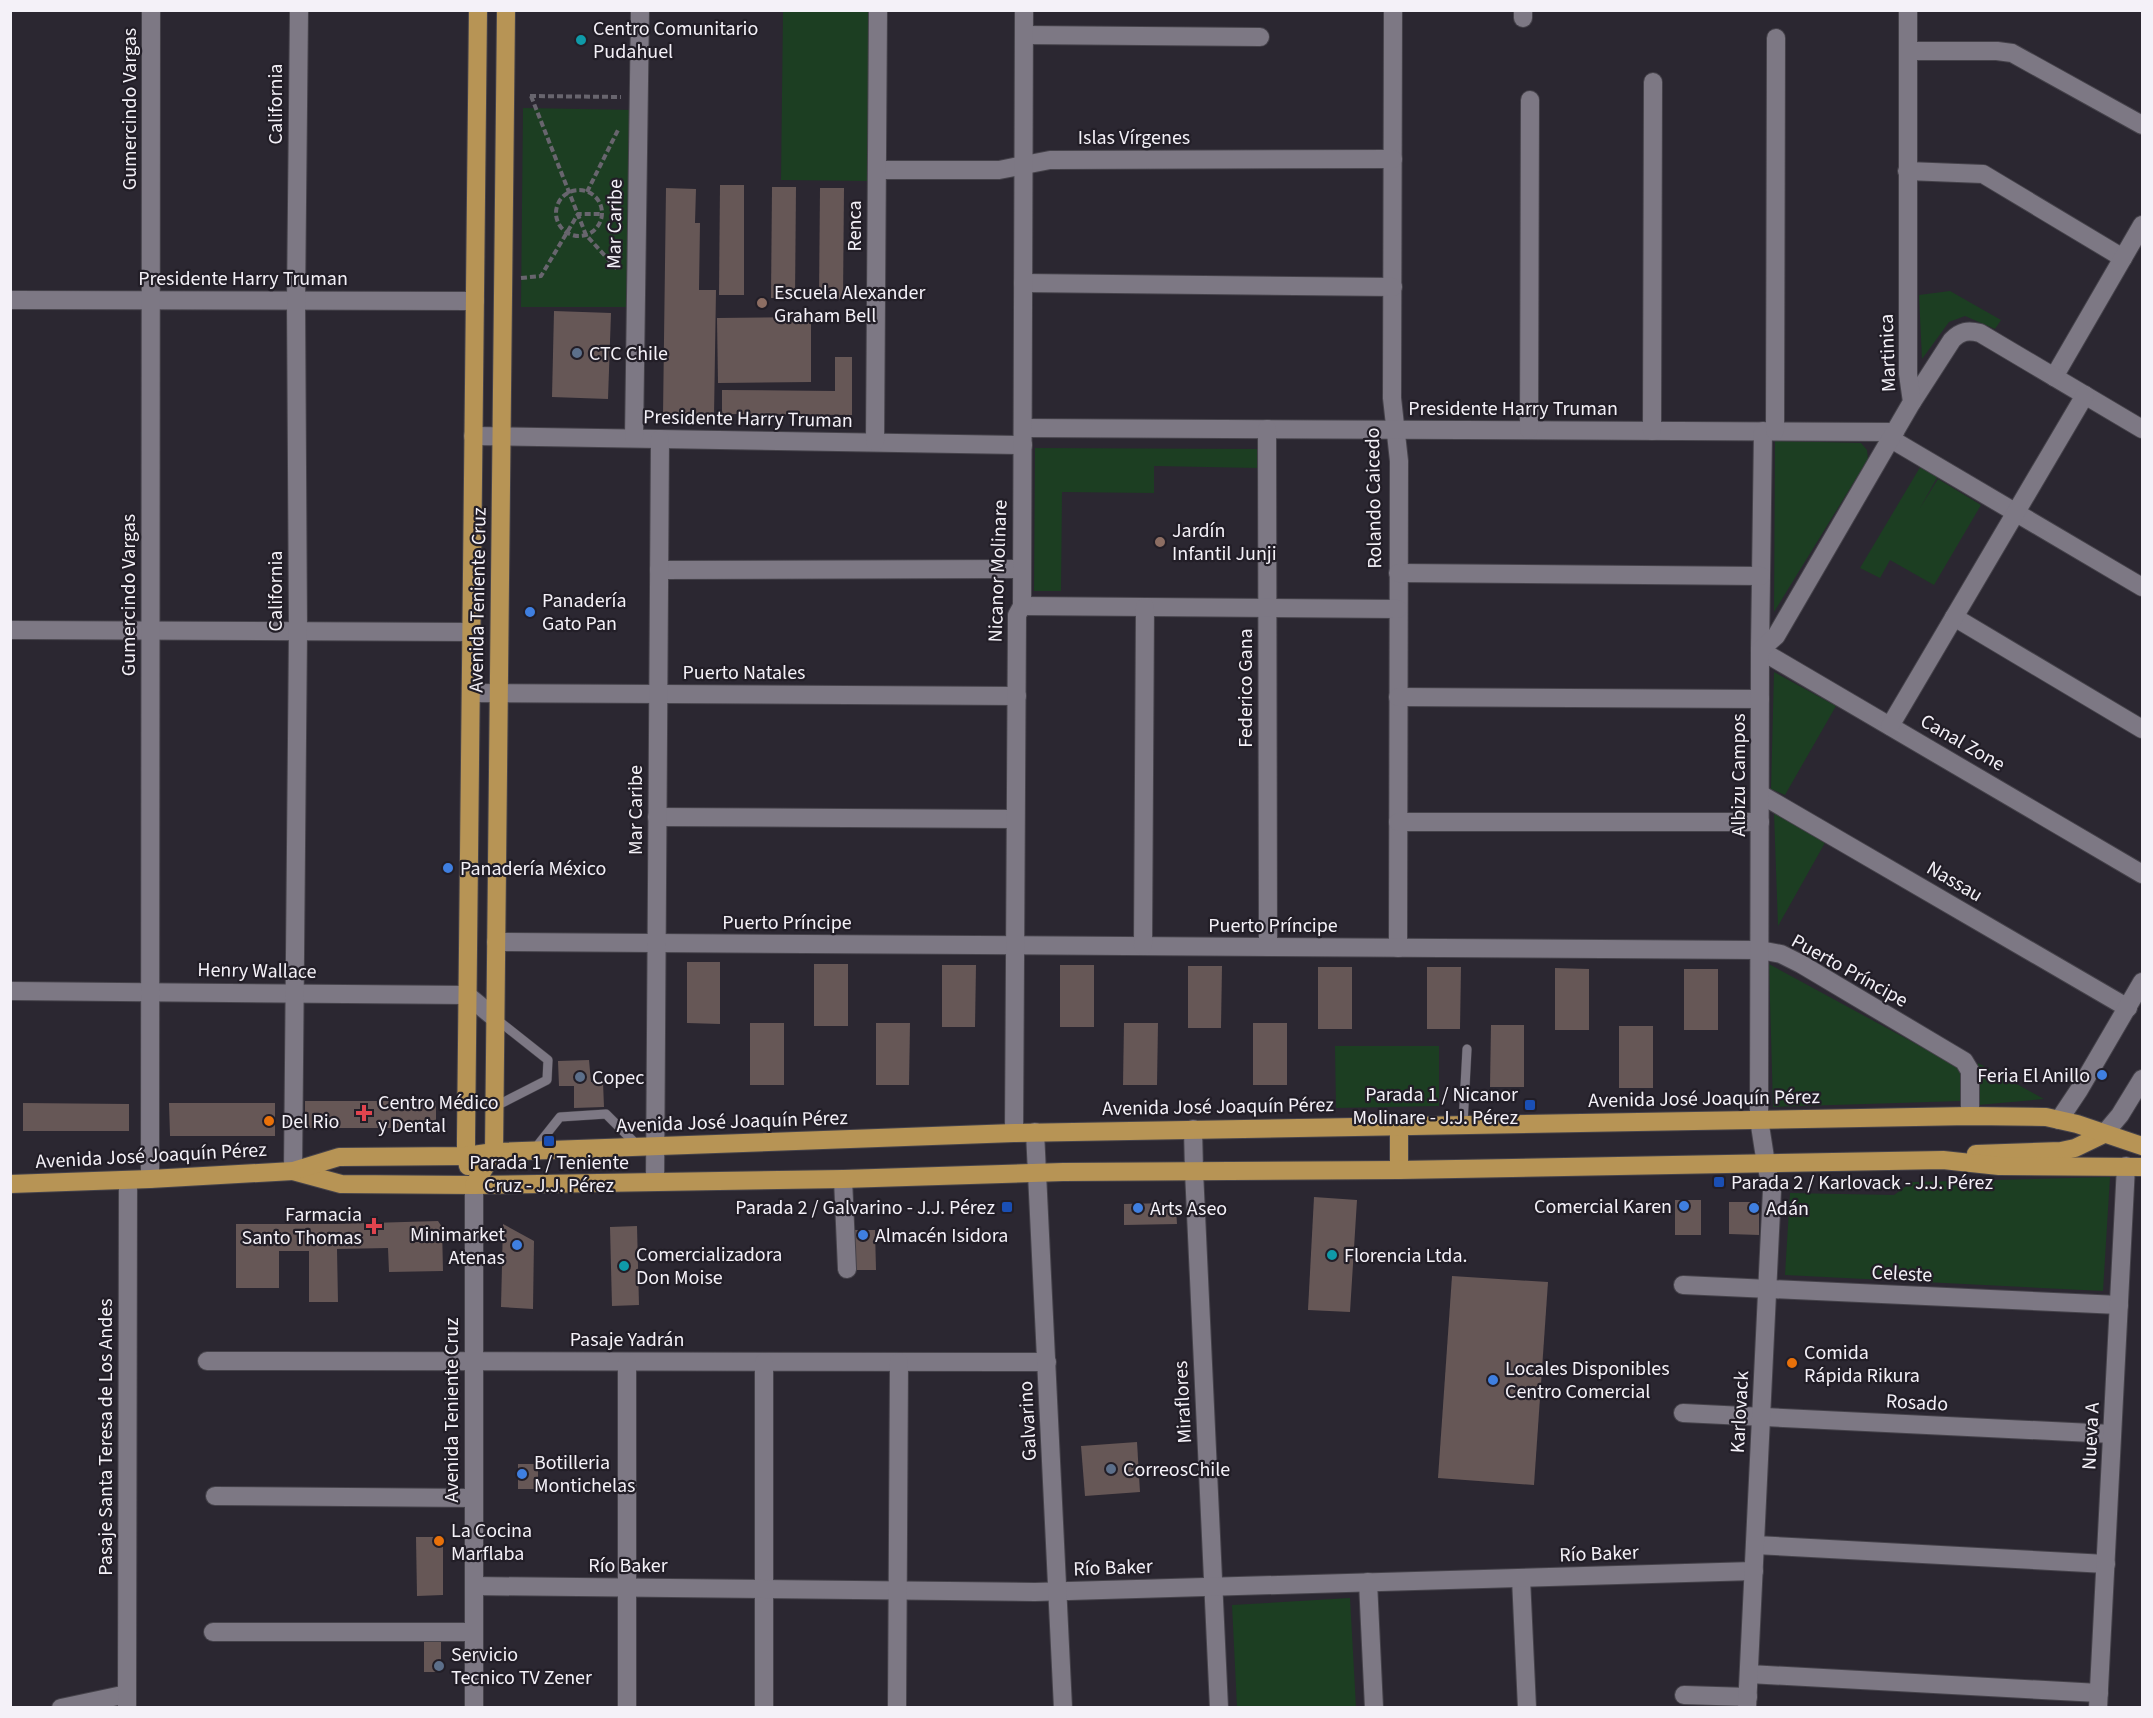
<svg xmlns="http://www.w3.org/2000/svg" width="2153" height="1718" font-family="'Source Sans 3',sans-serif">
<rect width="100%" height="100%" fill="#2b2731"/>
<!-- green -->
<g fill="#1c3e22">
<path d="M783 11H871L867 181 781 180Z"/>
<path d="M523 108 637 110 634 307H521Z"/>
<path d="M1950 291 2001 320 1995 329 1965 316 1949 322 1922 359 1919 295Z"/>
<path d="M1775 441 1861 443 1867 450 1868 459 1774 612Z"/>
<path d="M1035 448 1259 449 1258 468 1154 466V493L1062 492 1061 591H1034Z"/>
<path d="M1922 464 1939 474 1920 508 1938 479 1981 505 1934 585 1890 560 1880 578 1860 568Z"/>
<path d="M1774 672 1836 706 1785 795 1771 789Z"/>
<path d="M1774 813 1826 841 1778 926Z"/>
<path d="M1769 964 1962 1069 1961 1101 1773 1107Z"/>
<path d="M1335 1046H1439V1106L1336 1108Z"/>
<path d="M1978 1063 2044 1099 1978 1105Z"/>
<path d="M2110 1177 2103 1291 1785 1275 1790 1193 1894 1195 1912 1182Z"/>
<path d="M1350 1598 1356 1707H1237L1232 1605Z"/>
</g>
<!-- building -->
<g fill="#665756">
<path d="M720 185H744V295H719Z"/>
<path d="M772 187H796L795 298H771Z"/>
<path d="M666 188 696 189 695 223H700L699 290H716L714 416H663Z"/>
<path d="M820 188H844L843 299 819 298Z"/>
<path d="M554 311 611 313 608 399 552 397Z"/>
<path d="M811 317V382L718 383 717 318Z"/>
<path d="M835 357H852V415L722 414V390L835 391Z"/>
<path d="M687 962H720V1024L687 1023Z"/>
<rect x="814" y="964" width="34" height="62"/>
<path d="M942 965H976L975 1027H942Z"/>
<rect x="1060" y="965" width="34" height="62"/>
<path d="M1188 966H1222L1221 1028H1188Z"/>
<rect x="1318" y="967" width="34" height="62"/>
<path d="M1427 967H1461L1460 1029H1427Z"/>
<path d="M1555 968 1589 969V1030H1555Z"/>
<rect x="1684" y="969" width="34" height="61"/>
<rect x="750" y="1023" width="34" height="62"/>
<path d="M876 1023H910L909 1085H876Z"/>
<path d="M1124 1023H1158L1157 1085H1123Z"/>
<rect x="1253" y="1023" width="34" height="62"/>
<path d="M1491 1025H1524V1087H1490Z"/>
<rect x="1619" y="1026" width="34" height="62"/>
<path d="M589 1060 591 1082H603L604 1107 574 1108V1086H559L558 1061Z"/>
<rect x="305" y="1101" width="131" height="27"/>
<path d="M23 1103 129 1104V1131H23Z"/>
<path d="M169 1103H275V1136H170Z"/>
<path d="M1314 1197 1357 1200 1350 1312 1308 1310Z"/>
<rect x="1675" y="1200" width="26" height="35"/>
<path d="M1729 1202H1759V1235L1729 1234Z"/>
<path d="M1169 1203 1176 1208 1177 1224 1124 1225V1204Z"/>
<path d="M438 1221 442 1227 443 1271 389 1272 388 1248 337 1249 338 1302H309V1251H279V1288H236V1224H337Z"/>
<path d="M503 1224 534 1241 533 1309 501 1307Z"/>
<path d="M637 1226 639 1305 612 1306 610 1227Z"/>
<path d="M853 1230H875L876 1270H853Z"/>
<path d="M1452 1276 1548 1282 1534 1485 1438 1478Z"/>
<path d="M1137 1442 1140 1492 1085 1496 1081 1446Z"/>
<rect x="518" y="1464" width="20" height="25"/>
<path d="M416 1537H443V1595L417 1596Z"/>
<rect x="424" y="1642" width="17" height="30"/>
</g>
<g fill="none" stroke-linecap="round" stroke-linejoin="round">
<!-- lane casing -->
<g stroke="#45424a" stroke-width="10">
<g id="lane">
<path d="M494 1107 547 1080 548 1060 495 1018"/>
<path d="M1463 1124 1467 1049"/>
<path d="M533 1151 560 1117 606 1114 637 1145"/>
</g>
</g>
<!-- street casing -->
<g stroke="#45424a" stroke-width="20">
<g id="street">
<path d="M1393 10 1392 398 1399 461 1398 948"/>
<path d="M1523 18V10"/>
<path d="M1024 35 1260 37"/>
<path d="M1908 51H1997L2012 53 2142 125"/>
<path d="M877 170H999L1050 160 1393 159"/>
<path d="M1907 171 1983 174 2123 258"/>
<path d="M1023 283 1393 287"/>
<path d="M10 300 475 301"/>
<path d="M2054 377 2142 225"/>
<path d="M1912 402 1952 340C1961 331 1968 330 1980 333L2142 429"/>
<path d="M1023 428 1895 432"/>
<path d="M1267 429 1268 947"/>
<path d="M1529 430 1530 100"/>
<path d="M1652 431 1653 82"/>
<path d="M1763 431 1760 650 2142 874"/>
<path d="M1775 431 1776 38"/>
<path d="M473 436 1023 445"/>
<path d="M634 438 640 10"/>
<path d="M1891 439 2142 587"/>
<path d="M875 442 878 10"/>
<path d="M659 570 1022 569"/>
<path d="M1398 573 1761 576"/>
<path d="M1022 606 1398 609"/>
<path d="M1954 617 2142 729"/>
<path d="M10 630 471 632"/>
<path d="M471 693 1017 696"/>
<path d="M1398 697 1760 699"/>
<path d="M1890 726 2085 395"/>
<path d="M1760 794 2128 1008"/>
<path d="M657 817 1015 819"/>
<path d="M1398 822H1760"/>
<path d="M496 942 1760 950 1781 954 1801 964 1964 1061 1970 1071V1116"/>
<path d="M1143 946 1145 607"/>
<path d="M10 991 467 995 495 1018"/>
<path d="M1193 1129 1194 1171 1219 1708"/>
<path d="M1014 1133 1017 615 1022 606 1024 10"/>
<path d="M293 1171 298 631 296 301 299 10"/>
<path d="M150 1179 151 10"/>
<path d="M843 1179 847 1269"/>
<path d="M655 1182 660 439"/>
<path d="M1683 1285 2119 1305"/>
<path d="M207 1361 1047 1362"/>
<path d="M764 1362V1708"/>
<path d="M1683 1413 2112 1434"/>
<path d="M215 1496 474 1498"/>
<path d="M1755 1545 2106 1564"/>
<path d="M1521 1578 1527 1708"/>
<path d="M1368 1582 1374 1708"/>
<path d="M474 1586 1035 1592 1754 1571"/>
<path d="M213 1632H474"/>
<path d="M1749 1674 2099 1693"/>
<path d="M1684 1695 1748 1697"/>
<path d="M61 1708 127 1694"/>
<path d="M127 1708 128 1180"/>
<path d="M627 1708V1362"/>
<path d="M897 1708 899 1362"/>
<path d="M1747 1708 1772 1190 1766 1164"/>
<path d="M2098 1708 2126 1166"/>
</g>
</g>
<!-- secondary casing -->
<g stroke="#45424a" stroke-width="20">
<g id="secondary">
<path d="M2059 1120 2079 1090 2142 982"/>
<path d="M1035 1132 1063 1708"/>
<path d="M2104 1134 2120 1115 2142 1079"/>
<path d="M1766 1164 1759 1119 1760 650 1776 636 1912 402 1908 374V10"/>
<path d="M474 1185V1708"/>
</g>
</g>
<!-- primary casing -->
<g stroke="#45424a" stroke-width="20">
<g id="primary">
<path d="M1976 1154 2061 1151 2075 1148 2104 1134"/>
<path d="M468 1166 466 1156V1138L478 10"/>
<path d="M1399 1170V1126"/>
<path d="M293 1171 341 1184 474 1185 843 1179 1063 1172 1399 1170 1943 1160 1999 1166 2142 1167"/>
<path d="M10 1184 150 1179 293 1171 339 1157 466 1156 494 1152 1014 1133 1970 1116 2046 1117 2077 1124 2142 1146"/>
<path d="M474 1185 494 1152 506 10"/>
</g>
</g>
<!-- path -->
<g stroke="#68656e" stroke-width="4" stroke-dasharray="6 3" stroke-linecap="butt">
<path d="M530 96 621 97"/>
<path d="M531 96 586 235 618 270"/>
<circle cx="579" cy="213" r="23"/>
<path d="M587 192 619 128"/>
<path d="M521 278 541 276 578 214H602"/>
</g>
<!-- lane -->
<use href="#lane" stroke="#7d7884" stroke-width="9"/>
<!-- street -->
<use href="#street" stroke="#7d7884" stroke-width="18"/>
<!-- secondary -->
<use href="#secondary" stroke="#7d7884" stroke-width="18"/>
<!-- primary -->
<use href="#primary" stroke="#b79455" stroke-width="18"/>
</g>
<!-- markers -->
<g fill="#0f9aa8" stroke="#221e27" stroke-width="2">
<circle cx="581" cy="40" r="6"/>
<circle cx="1332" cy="1255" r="6"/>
<circle cx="624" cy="1266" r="6"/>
</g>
<g fill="#8d6e63" stroke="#221e27" stroke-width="2">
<circle cx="762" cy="303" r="6"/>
<circle cx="1160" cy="542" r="6"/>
</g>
<g fill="#5c6f8a" stroke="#221e27" stroke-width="2">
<circle cx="577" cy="353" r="6"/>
<circle cx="580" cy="1077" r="6"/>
<circle cx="1111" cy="1469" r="6"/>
<circle cx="439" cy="1666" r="6"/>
</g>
<g fill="#3f7fe0" stroke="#221e27" stroke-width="2">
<circle cx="530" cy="612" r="6"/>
<circle cx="448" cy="868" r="6"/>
<circle cx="2102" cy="1075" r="6"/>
<circle cx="1684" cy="1206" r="6"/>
<circle cx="1138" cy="1208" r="6"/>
<circle cx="1754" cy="1208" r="6"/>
<circle cx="863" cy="1235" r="6"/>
<circle cx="517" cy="1245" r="6"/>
<circle cx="1493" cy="1380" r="6"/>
<circle cx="522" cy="1474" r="6"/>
</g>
<g fill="#1a4fb4" stroke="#221e27" stroke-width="2">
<rect x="1524" y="1099" width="12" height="12" rx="3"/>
<rect x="543" y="1135" width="12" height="12" rx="3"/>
<rect x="1713" y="1176" width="12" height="12" rx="3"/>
<rect x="1001" y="1201" width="12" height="12" rx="3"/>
</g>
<g fill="#e0444e" stroke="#221e27" stroke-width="2">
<path d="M361 1104h6v6h6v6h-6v6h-6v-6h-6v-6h6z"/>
<path d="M371 1217h6v6h6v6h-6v6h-6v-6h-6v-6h6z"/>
</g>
<g fill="#e8710a" stroke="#221e27" stroke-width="2">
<circle cx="269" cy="1121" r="6"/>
<circle cx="1792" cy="1363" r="6"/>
<circle cx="439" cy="1541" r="6"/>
</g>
<g text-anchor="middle" stroke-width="4.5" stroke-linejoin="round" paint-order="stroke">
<!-- poi labels -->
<g font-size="20" fill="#f4f1f8" stroke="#221e27" text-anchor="start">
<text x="593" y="35">Centro Comunitario<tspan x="593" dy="23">Pudahuel</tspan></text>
<text x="774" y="299">Escuela Alexander<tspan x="774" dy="23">Graham Bell</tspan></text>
<text x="589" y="360">CTC Chile</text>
<text x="1172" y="537">Jardín<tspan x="1172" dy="23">Infantil Junji</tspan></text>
<text x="542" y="607">Panadería<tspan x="542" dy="23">Gato Pan</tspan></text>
<text x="460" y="875">Panadería México</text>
<text x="2090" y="1082" text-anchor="end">Feria El Anillo</text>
<text x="592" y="1084">Copec</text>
<text x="1518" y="1101" text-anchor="end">Parada 1 / Nicanor<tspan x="1518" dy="23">Molinare - J.J. Pérez</tspan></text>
<text x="378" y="1109">Centro Médico<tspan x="378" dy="23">y Dental</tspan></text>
<text x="281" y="1128">Del Rio</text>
<text x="549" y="1169" text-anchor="middle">Parada 1 / Teniente<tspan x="549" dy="23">Cruz - J.J. Pérez</tspan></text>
<text x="1731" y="1189">Parada 2 / Karlovack - J.J. Pérez</text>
<text x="1672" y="1213" text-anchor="end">Comercial Karen</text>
<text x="995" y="1214" text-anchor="end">Parada 2 / Galvarino - J.J. Pérez</text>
<text x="1150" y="1215">Arts Aseo</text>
<text x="1766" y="1215">Adán</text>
<text x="362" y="1221" text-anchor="end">Farmacia<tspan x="362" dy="23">Santo Thomas</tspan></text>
<text x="505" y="1241" text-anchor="end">Minimarket<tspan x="505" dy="23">Atenas</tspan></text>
<text x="875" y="1242">Almacén Isidora</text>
<text x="636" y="1261">Comercializadora<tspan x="636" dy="23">Don Moise</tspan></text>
<text x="1344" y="1262">Florencia Ltda.</text>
<text x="1804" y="1359">Comida<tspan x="1804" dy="23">Rápida Rikura</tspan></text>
<text x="1505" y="1375">Locales Disponibles<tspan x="1505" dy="23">Centro Comercial</tspan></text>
<text x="534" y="1469">Botilleria<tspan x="534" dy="23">Montichelas</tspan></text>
<text x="1123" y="1476">CorreosChile</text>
<text x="451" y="1537">La Cocina<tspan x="451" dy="23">Marflaba</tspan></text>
<text x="451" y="1661">Servicio<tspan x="451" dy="23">Tecnico TV Zener</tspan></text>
</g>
<!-- street labels -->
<g font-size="20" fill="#f4f1f8" stroke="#221e27">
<text transform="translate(275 104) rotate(-90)" y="7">California</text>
<text transform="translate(129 109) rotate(-90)" y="7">Gumercindo Vargas</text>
<text x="1134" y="144">Islas Vírgenes</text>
<text transform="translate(614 224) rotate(-89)" y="7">Mar Caribe</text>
<text transform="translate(854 226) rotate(-90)" y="7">Renca</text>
<text x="243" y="285">Presidente Harry Truman</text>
<text transform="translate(1887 353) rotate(-92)" y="7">Martinica</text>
<text x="1513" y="415">Presidente Harry Truman</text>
<text transform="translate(748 418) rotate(1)" y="7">Presidente Harry Truman</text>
<text transform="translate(1373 498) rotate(-91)" y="7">Rolando Caicedo</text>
<text transform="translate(997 571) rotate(-88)" y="7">Nicanor Molinare</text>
<text transform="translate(275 591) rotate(-90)" y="7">California</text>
<text transform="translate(128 595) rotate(-90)" y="7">Gumercindo Vargas</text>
<text transform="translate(477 600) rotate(-89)" y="7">Avenida Teniente Cruz</text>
<text x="744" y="679">Puerto Natales</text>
<text transform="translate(1245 688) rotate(-90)" y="7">Federico Gana</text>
<text transform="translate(1963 742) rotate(30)" y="7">Canal Zone</text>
<text transform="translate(1738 775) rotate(-90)" y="7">Albizu Campos</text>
<text transform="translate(635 810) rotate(-90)" y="7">Mar Caribe</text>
<text transform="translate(1955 881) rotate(30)" y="7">Nassau</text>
<text x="787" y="929">Puerto Príncipe</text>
<text x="1273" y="932">Puerto Príncipe</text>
<text transform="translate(257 970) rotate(1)" y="7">Henry Wallace</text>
<text transform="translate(1850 970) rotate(29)" y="7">Puerto Príncipe</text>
<text transform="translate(1704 1098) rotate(-1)" y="7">Avenida José Joaquín Pérez</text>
<text transform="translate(1218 1106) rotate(-1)" y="7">Avenida José Joaquín Pérez</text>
<text transform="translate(732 1121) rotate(-2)" y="7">Avenida José Joaquín Pérez</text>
<text transform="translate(151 1155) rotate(-3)" y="7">Avenida José Joaquín Pérez</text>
<text transform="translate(1902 1273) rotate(3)" y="7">Celeste</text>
<text x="627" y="1346">Pasaje Yadrán</text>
<text transform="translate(1182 1402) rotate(-93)" y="7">Miraflores</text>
<text transform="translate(1917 1402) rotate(3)" y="7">Rosado</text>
<text transform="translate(451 1410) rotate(-90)" y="7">Avenida Teniente Cruz</text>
<text transform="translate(1739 1412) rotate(-87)" y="7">Karlovack</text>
<text transform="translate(1027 1421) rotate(-93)" y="7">Galvarino</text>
<text transform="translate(2090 1436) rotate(-87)" y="7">Nueva A</text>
<text transform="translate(105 1437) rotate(-90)" y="7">Pasaje Santa Teresa de Los Andes</text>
<text transform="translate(1599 1553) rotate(-2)" y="7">Río Baker</text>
<text x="628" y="1572">Río Baker</text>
<text transform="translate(1113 1567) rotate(-2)" y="7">Río Baker</text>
</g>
</g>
<!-- border -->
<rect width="2153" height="1718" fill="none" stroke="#f4f1f8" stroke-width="24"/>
</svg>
